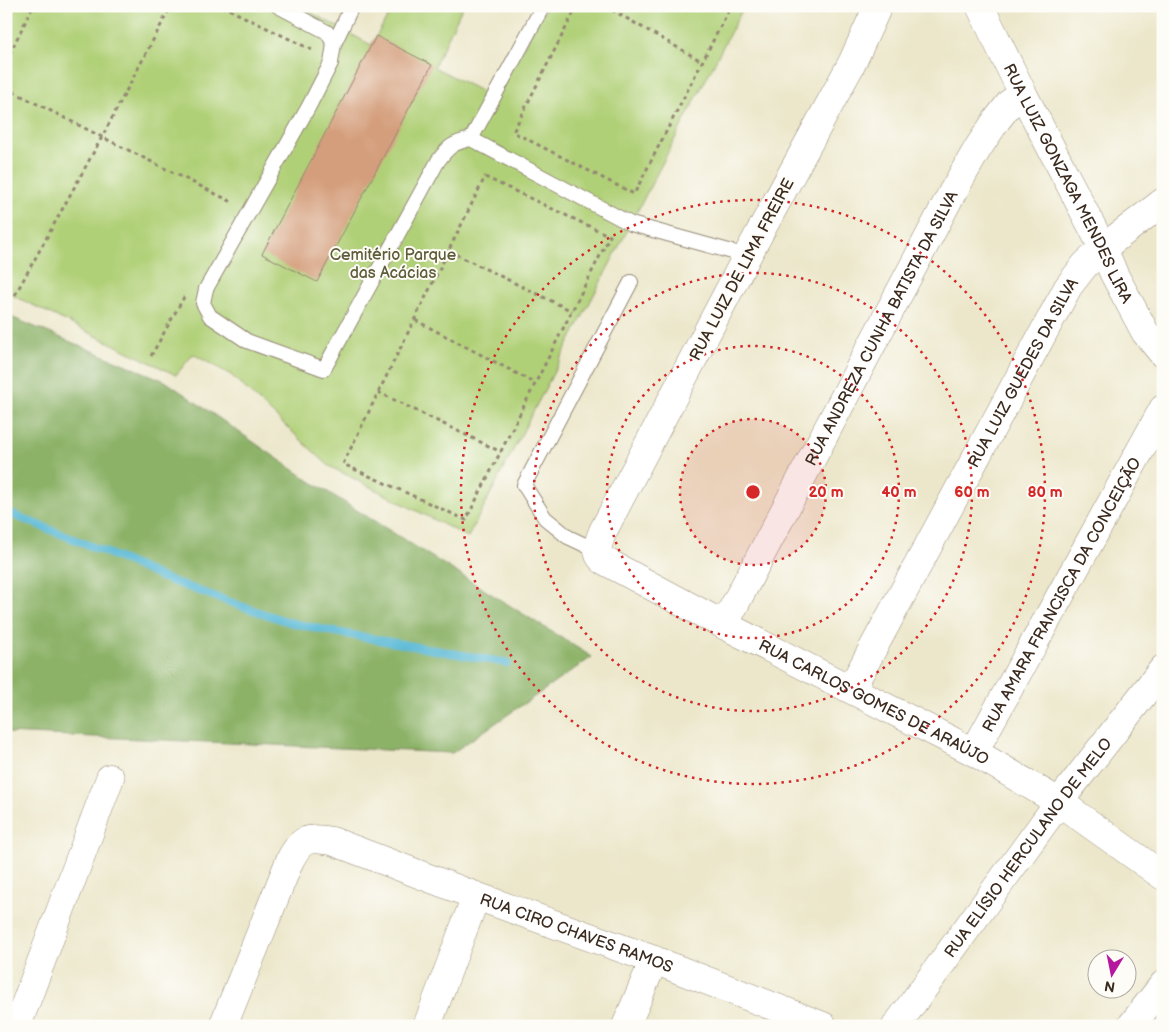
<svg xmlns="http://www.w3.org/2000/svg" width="1169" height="1032" font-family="'Balsamiq Sans',sans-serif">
<rect width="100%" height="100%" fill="#fdfcf7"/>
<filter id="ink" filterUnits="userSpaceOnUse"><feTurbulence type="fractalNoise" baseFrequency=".02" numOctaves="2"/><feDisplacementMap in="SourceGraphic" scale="10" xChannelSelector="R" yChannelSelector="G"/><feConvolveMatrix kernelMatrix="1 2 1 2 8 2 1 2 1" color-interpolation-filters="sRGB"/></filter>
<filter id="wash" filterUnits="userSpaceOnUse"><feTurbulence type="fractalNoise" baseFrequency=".0096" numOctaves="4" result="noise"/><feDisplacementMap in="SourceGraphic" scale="20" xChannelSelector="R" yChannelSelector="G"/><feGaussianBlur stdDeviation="1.12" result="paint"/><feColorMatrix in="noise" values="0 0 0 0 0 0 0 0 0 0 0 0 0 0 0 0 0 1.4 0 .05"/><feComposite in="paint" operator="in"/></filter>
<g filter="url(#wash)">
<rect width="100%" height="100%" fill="#ece7cb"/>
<!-- green -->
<path fill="#b0d077" stroke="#767d4a" d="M6 6H299L371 45 394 6H463L434 67 494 98 547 6H744L468 537 329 466 231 375 193 354 176 375 6 292Z"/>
<!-- forest -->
<path fill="#8cb268" stroke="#646e43" d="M6 315 165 381 307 479 592 657 452 753 6 733Z"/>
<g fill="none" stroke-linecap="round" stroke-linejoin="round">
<!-- stream -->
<path stroke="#57b8d5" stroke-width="8" d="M6 512 103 551 163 578 238 605 292 623 335 632 507 663"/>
</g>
<g id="blocks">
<!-- building -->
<path fill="#d49e7c" d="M376 36 432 65 317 282 262 254Z"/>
</g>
</g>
<g filter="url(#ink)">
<use href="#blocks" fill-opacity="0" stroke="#948874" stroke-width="1"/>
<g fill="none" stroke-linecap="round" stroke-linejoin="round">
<!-- lane casing -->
<g stroke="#948874" stroke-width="16">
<g id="lane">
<path d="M278 6 327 32 334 44 331 63 309 106 206 289 203 303 210 316 247 341 324 369 438 161C449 146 453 143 471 139L631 224 747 256"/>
<path d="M334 44 352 6"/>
<path d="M471 139 543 6"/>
<path d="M598 551 568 537 545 518 524 485 631 282"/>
</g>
</g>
<!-- street casing -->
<g stroke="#948874" stroke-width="29">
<g id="street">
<path id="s1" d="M878 6 852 63 747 256 603 531C599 541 594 552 603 560L724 625 974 752 1059 802 1163 876"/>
<path id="s2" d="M980 6 1023 94 1103 248 1114 274 1145 332 1163 354"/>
<path id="s3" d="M724 625 952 193 978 148 996 121 1010 103 1023 94"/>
<path id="s4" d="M851 689 1068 287 1085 265 1103 248 1163 202"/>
<path id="s5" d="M974 752 1163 409"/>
<path d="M17 1026 110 778"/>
<path id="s6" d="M223 1026 290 860C302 838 307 837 332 841L476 896 654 960 823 1026"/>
<path d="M427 1026 476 896"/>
<path d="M626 1026 654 960"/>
<path id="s7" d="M896 1026 1059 802 1163 669"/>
<path d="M1131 1026 1163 985"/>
</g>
</g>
<!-- path -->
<g stroke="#948874" stroke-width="3" stroke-dasharray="4 4" stroke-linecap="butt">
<path d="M222 6 314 51"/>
<path d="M577 6 513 132 634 194 731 6"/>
<path d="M605 6 703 62"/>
<path d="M6 61 33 6"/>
<path d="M6 88 102 137 234 203"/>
<path d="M485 177 610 236 466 520 343 464Z"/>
<path d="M449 251 572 311"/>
<path d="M15 295 102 137 171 6"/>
<path d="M415 320 535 383"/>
<path d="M151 356 184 297"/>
<path d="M378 392 501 452"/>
</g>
<!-- lane -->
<use href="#lane" stroke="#fff" stroke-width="14"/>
<!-- street -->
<use href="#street" stroke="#fff" stroke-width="28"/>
</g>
</g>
<!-- distance rings -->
<circle cx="753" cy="492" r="73" fill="#d62828" fill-opacity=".12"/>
<g fill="none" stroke="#d62828" stroke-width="2.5" stroke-dasharray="2.5 5">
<circle cx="753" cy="492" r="73"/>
<circle cx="753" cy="492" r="146"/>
<circle cx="753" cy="492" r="219"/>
<circle cx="753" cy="492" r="292"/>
</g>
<g text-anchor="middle" stroke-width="4" stroke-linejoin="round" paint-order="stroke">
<!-- street labels -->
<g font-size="16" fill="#3b2a1e" stroke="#fdfcf7">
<text dy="6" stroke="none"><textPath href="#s2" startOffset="198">RUA LUIZ GONZAGA MENDES LIRA</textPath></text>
<text transform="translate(741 269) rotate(-62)" y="6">RUA LUIZ DE LIMA FREIRE</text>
<text dy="6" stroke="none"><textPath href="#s3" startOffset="336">RUA ANDREZA CUNHA BATISTA DA SILVA</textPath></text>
<text dy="6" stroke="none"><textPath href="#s4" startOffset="360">RUA LUIZ GUEDES DA SILVA</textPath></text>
<text dy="6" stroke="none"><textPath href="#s5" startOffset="180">RUA AMARA FRANCISCA DA CONCEIÇÃO</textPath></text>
<text dy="6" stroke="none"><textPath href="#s1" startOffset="930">RUA CARLOS GOMES DE ARAÚJO</textPath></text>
<text dy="6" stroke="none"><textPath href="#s7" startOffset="222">RUA ELÍSIO HERCULANO DE MELO</textPath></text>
<text dy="6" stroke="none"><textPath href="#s6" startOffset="492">RUA CIRO CHAVES RAMOS</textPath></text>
</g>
<!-- park labels -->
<g font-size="16" fill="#5e5c39" stroke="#fdfcf7">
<text x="393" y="260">Cemitério Parque<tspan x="393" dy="18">das Acácias</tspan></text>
</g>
</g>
<circle cx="753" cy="492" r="8" fill="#d62828" stroke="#fdfcf7" stroke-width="2.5"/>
<g font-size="15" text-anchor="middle" font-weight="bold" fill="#d62828" stroke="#fdfcf7" stroke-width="4" stroke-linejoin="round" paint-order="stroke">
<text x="826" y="497">20 m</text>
<text x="899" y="497">40 m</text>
<text x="972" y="497">60 m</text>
<text x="1045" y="497">80 m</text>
</g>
<!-- margin -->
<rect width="1169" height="1032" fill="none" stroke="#fdfcf7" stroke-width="25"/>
<!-- north arrow -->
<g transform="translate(1112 974) rotate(190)"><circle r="24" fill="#fdfcf7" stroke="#afa8a0"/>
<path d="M0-4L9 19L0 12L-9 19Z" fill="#b5179e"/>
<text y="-8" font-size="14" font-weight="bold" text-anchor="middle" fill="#3b2a1e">N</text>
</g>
</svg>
